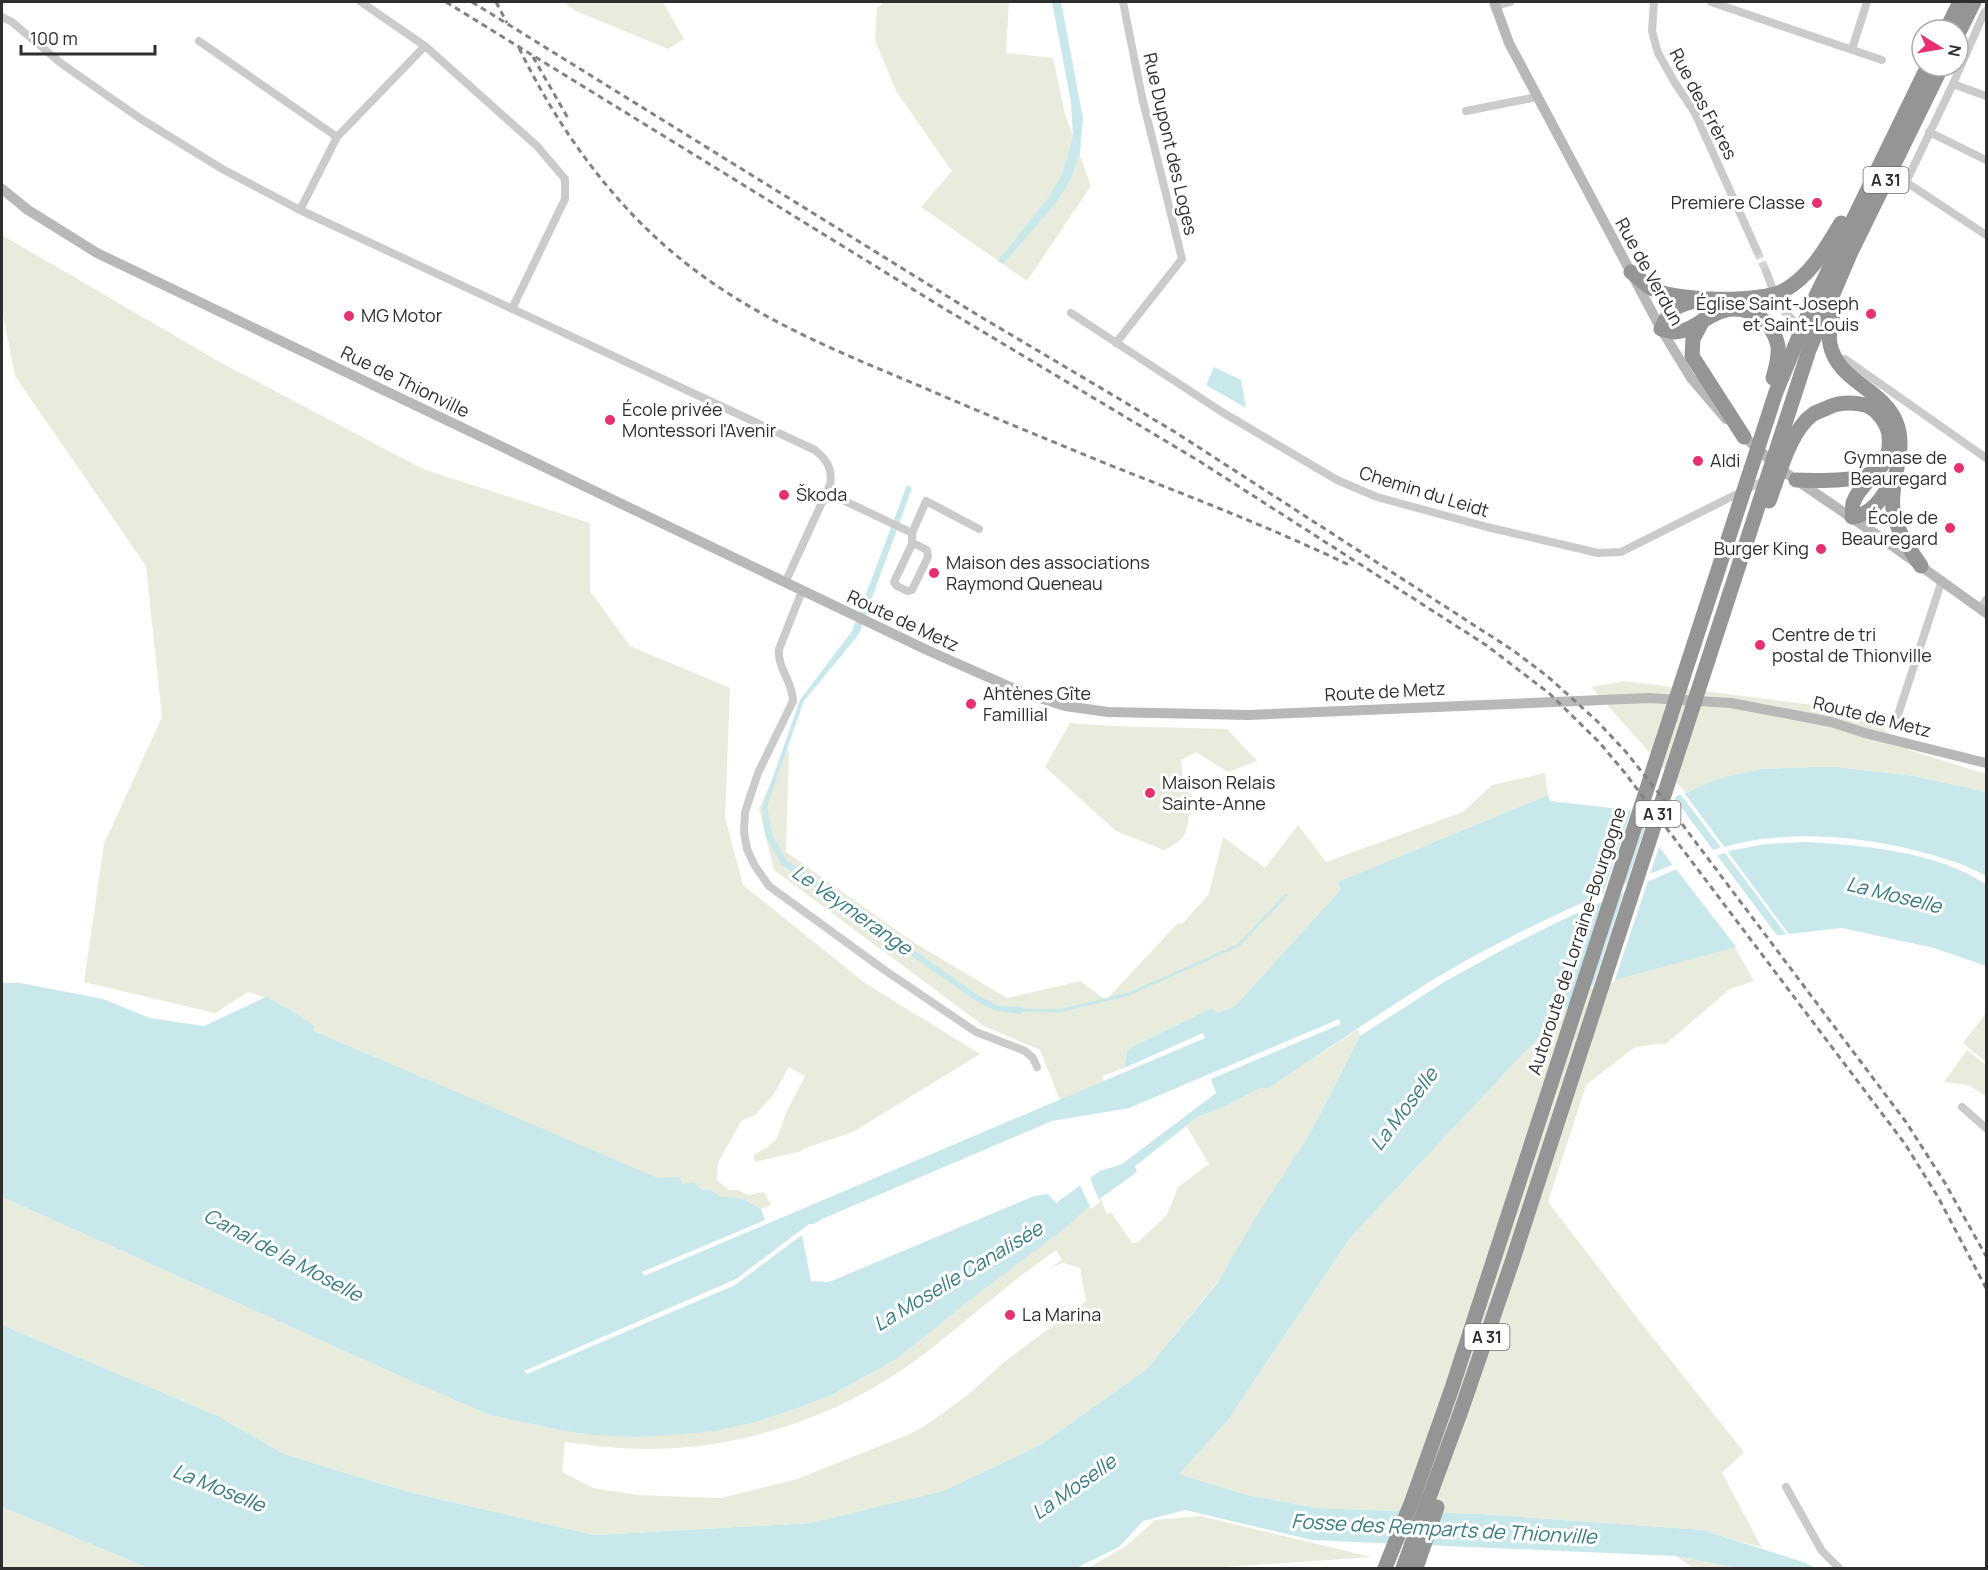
<svg xmlns="http://www.w3.org/2000/svg" width="1988" height="1570" font-family="Manrope,sans-serif">
<rect width="100%" height="100%" fill="#fff"/>
<!-- green -->
<g fill="#e9ecdc" fill-rule="evenodd">
<path d="M563 2H663L684 39 668 49 576 11Z"/>
<path d="M884 2H1009L1006 53 1053 58 1065 114 1091 186 1027 281 921 207 952 171 896 91 875 40 877 8Z"/>
<path d="M2 235 218 361 423 469 590 523V591L630 646 730 688 725 817 743 885 865 983 980 1054 853 1132 802 1149V1151L755 1162 753 1155 767 1148 777 1138 786 1113 805 1076 789 1067 774 1094 755 1115 741 1121 718 1163 717 1180 729 1190H738L748 1195 764 1192 771 1205 761 1209 748 1201 734 1197H721L711 1190 700 1189 658 1179 314 1031 315 1026C293 1011 273 999 248 992L215 1013 84 982 104 844 162 717 146 566 15 376 2 310Z"/>
<path d="M1625 681 1821 706 1880 726 1909 750 1986 774V792L1914 776 1837 767H1812L1761 769 1721 778 1686 793 1591 687Z"/>
<path d="M1070 723 1112 726 1227 729 1257 761 1228 772 1196 752 1181 760 1184 788 1201 805 1189 815C1186 837 1184 840 1164 850L1116 831 1045 767Z"/>
<path d="M786 749 789 752 786 852 913 942 1007 998 1080 981 1106 1000 1178 923 1182 924 1209 894 1223 837 1265 868 1298 825 1326 862 1463 812 1492 785 1545 773 1548 795 1338 882 1340 890 1337 894 1235 1006 1127 1050 1124 1068 1102 1076 1104 1081 1060 1100 1040 1050 984 1026 774 870 759 809Z"/>
<path d="M1734 946 1754 981 1730 989 1667 1043 1635 1047 1586 1085 1548 1202 1645 1328 1744 1452 1722 1473 1762 1548 1703 1530 1480 1514 1317 1508 1247 1495 1178 1474 1228 1420 1350 1238 1585 988Z"/>
<path d="M1986 1013V1062L1963 1043Z"/>
<path d="M1358 1029 1360 1036 1312 1130 1220 1279 1147 1369 1040 1445 943 1491 810 1523 594 1535 405 1491 284 1454 218 1416 2 1325V1197L429 1389 490 1415 564 1431 592 1435 756 1422 798 1408 831 1395 897 1359 970 1300 1067 1227 1087 1208 1100 1198 1107 1214 1111 1212 1132 1243 1138 1242 1167 1215 1178 1187 1209 1164 1186 1125 1199 1116 1224 1107 1260 1088 1267 1089ZM1056 1250 1062 1260 1050 1268 1063 1263 1080 1268 1086 1301 1004 1362 969 1394 929 1423 910 1434 797 1479 721 1498 637 1495 593 1488 562 1472 565 1442C591 1445 617 1449 643 1449 735 1450 829 1420 905 1368 935 1347 962 1323 991 1300 1012 1282 1034 1266 1056 1250Z"/>
<path d="M1967 1050 1986 1065V1096L1968 1085 1944 1082Z"/>
<path d="M2 1507 148 1568H2Z"/>
<path d="M1200 1516 1372 1557 1210 1568H1088L1126 1546 1155 1520Z"/>
<path d="M1676 1556 1737 1568H1693Z"/>
</g>
<!-- water -->
<g fill="#c8e8ec" fill-rule="evenodd">
<path d="M1052 2H1061L1083 118 1080 152 1071 179 1055 204 1003 264 998 261 1048 198 1062 175 1073 137 1071 102Z"/>
<path d="M1214 367 1241 380 1246 408 1206 385Z"/>
<path d="M907 485 912 488 859 634 804 701 767 806 772 834 786 860 979 996 999 1006 1023 1007 1022 1014 996 1011 976 1001 781 864 765 835 762 808 800 700 852 631Z"/>
<path d="M1812 767H1837L1914 776 1986 792V876C1962 862 1933 855 1906 848 1852 836 1789 831 1735 844 1694 854 1655 872 1616 888 1551 916 1486 947 1426 984 1372 1018 1320 1054 1267 1089L1260 1088 1224 1107 1199 1116 1135 1166 1137 1172 1087 1208 1067 1227 970 1300 897 1359 831 1395 798 1408 756 1422 714 1431 675 1435 633 1437 592 1435 564 1431 490 1415 429 1389 2 1197V983H20L103 999 150 1018 204 1026 266 997 291 1010 315 1026 314 1031 658 1178 679 1177 683 1184 694 1182 700 1189 711 1190 721 1197H734L748 1201 761 1209 765 1220 642 1272 644 1276 1205 1038 1203 1033 1124 1068 1127 1050 1212 1008 1218 1013 1235 1006 1337 894 1340 890 1338 882 1548 795 1550 801 1629 810 1686 793 1720 778 1761 769ZM1339 1019 1341 1024 1211 1079 1216 1093 1122 1164 1100 1171 1056 1203 1048 1194 1034 1196 829 1282 811 1281 802 1235 735 1285 527 1374 524 1371 736 1279 809 1224H814L822 1219 1052 1121 1129 1108Z"/>
<path d="M1806 842C1867 846 1934 851 1986 884V966L1934 948 1842 928 1780 935 1585 988 1350 1238 1228 1420 1179 1474 1247 1495 1317 1508 1480 1514 1703 1530 1806 1563 1815 1568H1737L1676 1556 1312 1540 1185 1510 1143 1521 1119 1547 1076 1568H148L2 1507V1325L218 1416 284 1454 405 1491 594 1535 810 1523 943 1491 1040 1445 1147 1369 1219 1281 1251 1225 1312 1130 1360 1036 1444 982 1504 949 1564 919 1674 870 1733 850 1767 844Z"/>
</g>
<!-- pier -->
<g fill="#fff">
<path d="M1682 791 1691 802 1791 937H1788L1679 792Z"/>
<path d="M1677 793 1675 799 1779 938 1737 948 1659 847 1649 877 1625 888 1645 828 1642 825 1621 890 1602 897 1631 811 1630 809 1632 806Z"/>
<path d="M1649 878 1614 982 1592 989 1625 889Z"/>
<path d="M1089 1176 1100 1202 1091 1209 1079 1183Z"/>
</g>
<g fill="none" stroke-linecap="round" stroke-linejoin="round">
<!-- stream -->
<path stroke="#c8e8ec" stroke-width="3" d="M1019 1010 1059 1011 1129 994 1239 945 1286 895"/>
<!-- street-tunnel -->
<path stroke="#d5d5d5" stroke-width="8" stroke-dasharray="8 4" stroke-linecap="butt" d="M1757 251 1766 271"/>
<!-- street -->
<g stroke="#cbcbcb" stroke-width="8">
<path d="M1654 2 1652 31 1658 53 1675 83 1695 113 1757 251"/>
<path d="M1711 2 1882 60"/>
<path d="M1496 6 1510 2"/>
<path d="M1986 11 1984 13 1953 84 1906 182 1986 235"/>
<path d="M2 17 12 22 62 64 141 119 224 170 300 210 815 450C827 460 833 469 830 485L785 583"/>
<path d="M199 41 337 137"/>
<path d="M425 46 537 146 565 179V199L512 309"/>
<path d="M1852 49 1867 2"/>
<path d="M1953 84 1986 96"/>
<path d="M1466 111 1537 97"/>
<path d="M1929 132 1986 160"/>
<path d="M300 210 337 137 425 46 361 2"/>
<path d="M1766 271 1772 287"/>
<path d="M1778 302 1785 312 1792 319"/>
<path d="M1071 313 1222 412 1337 480 1377 497 1487 527 1598 553 1621 552 1765 480"/>
<path d="M1116 343 1182 259 1142 97 1123 2"/>
<path d="M1845 359 1986 458"/>
<path d="M826 492 912 533 926 501 979 529"/>
<path d="M912 533V544L894 582 897 586 907 591 912 590 928 557 927 550 915 544H912"/>
<path d="M802 591 779 649C777 668 793 682 793 701L758 773 745 812 744 832 747 849 755 866 769 886 883 969 976 1032 1025 1051 1033 1058 1037 1067"/>
<path d="M1980 609 1986 600"/>
<path d="M1897 718 1942 580"/>
<path d="M1962 1107 1986 1128"/>
<path d="M1786 1487 1822 1551 1839 1568"/>
</g>
<!-- secondary -->
<g stroke="#b8b8b8" stroke-width="10">
<path d="M1494 2 1509 43 1661 329 1691 378 1726 419"/>
<path d="M2 189 28 210 97 253 929 651 1024 693 1065 706 1108 712 1249 715 1649 698 1731 703 1831 722 1865 733 1986 763"/>
<path d="M1739 432 1780 469 1880 537 1986 613"/>
</g>
<!-- highway -->
<g stroke="#959595" stroke-width="15">
<path d="M1946 30 1960 2"/>
<path d="M1958 34 1974 2"/>
<path d="M1631 272C1638 277 1645 285 1653 289 1677 302 1762 303 1785 290 1811 275 1826 248 1841 223"/>
<path d="M1695 301C1674 306 1670 309 1661 329 1665 330 1671 332 1675 332 1693 332 1708 313 1726 310 1751 305 1773 322 1778 346 1779 356 1776 368 1773 378"/>
<path d="M1833 307C1834 319 1827 331 1830 344 1837 381 1883 389 1896 422 1908 451 1889 480 1893 509 1896 531 1909 548 1921 566"/>
<path d="M1703 320 1693 339 1692 356 1744 437"/>
<path d="M1796 480C1825 481 1849 482 1876 472"/>
<path d="M1769 501C1779 475 1790 431 1812 415 1817 411 1824 410 1829 407 1841 402 1852 402 1865 405 1877 409 1888 424 1889 436 1893 471 1862 477 1853 503 1852 507 1853 513 1852 517 1876 514 1884 493 1896 475"/>
<path d="M1385 1568 1412 1501 1451 1391 1776 392 1814 300 1928 66"/>
<path d="M1403 1568 1461 1411 1512 1262 1809 350 1850 254 1942 66"/>
<path d="M1416 1568 1437 1507"/>
</g>
<!-- rail -->
<g stroke="#838383" stroke-width="3" stroke-dasharray="6 4.5" stroke-linecap="butt">
<path d="M446 2 945 309 1199 461 1486 645 1550 694 1599 742 1625 773 1905 1144 1938 1197 1986 1288"/>
<path d="M472 2 976 314 1175 432 1514 651 1547 676 1596 720 1626 752 1661 796 1906 1122 1945 1183 1986 1256"/>
<path d="M496 2 507 23"/>
<path d="M519 48C560 132 617 211 692 268 761 321 841 353 920 386 982 413 1044 438 1107 464 1188 496 1270 527 1349 565"/>
<path d="M533 57 569 120"/>
</g>
</g>
<!-- markers -->
<g fill="#e63072" stroke="#fff" stroke-width="2">
<circle cx="1817" cy="203" r="6"/>
<circle cx="1871" cy="314" r="6"/>
<circle cx="349" cy="316" r="6"/>
<circle cx="610" cy="420" r="6"/>
<circle cx="1698" cy="461" r="6"/>
<circle cx="1959" cy="468" r="6"/>
<circle cx="784" cy="495" r="6"/>
<circle cx="1950" cy="528" r="6"/>
<circle cx="1821" cy="549" r="6"/>
<circle cx="934" cy="573" r="6"/>
<circle cx="1760" cy="645" r="6"/>
<circle cx="971" cy="704" r="6"/>
<circle cx="1150" cy="793" r="6"/>
<circle cx="1010" cy="1315" r="6"/>
</g>
<g text-anchor="middle" stroke-width="6" stroke-linejoin="round" paint-order="stroke">
<!-- shield labels -->
<g fill="#fff" stroke="#6d6d6d" stroke-width="1.5">
<rect x="1863.5" y="167" width="45" height="26" rx="4.5"/>
<rect x="1635.5" y="801" width="45" height="26" rx="4.5"/>
<rect x="1464.5" y="1324" width="45" height="26" rx="4.5"/>
</g>
<g font-size="16" font-weight="bold" fill="#2e2e2e">
<text x="1886" y="186">A 31</text>
<text x="1658" y="820">A 31</text>
<text x="1487" y="1343">A 31</text>
</g>
<!-- street labels -->
<g font-size="18" fill="#2e2e2e" stroke="#fff">
<text transform="translate(1703 104) rotate(62)" y="6">Rue des Frères</text>
<text transform="translate(1170 144) rotate(77)" y="6">Rue Dupont des Loges</text>
<text transform="translate(1649 272) rotate(61)" y="6">Rue de Verdun</text>
<text transform="translate(405 382) rotate(26)" y="6">Rue de Thionville</text>
<text transform="translate(1424 492) rotate(17)" y="6">Chemin du Leidt</text>
<text transform="translate(903 621) rotate(25)" y="6">Route de Metz</text>
<text transform="translate(1385 692) rotate(-3)" y="6">Route de Metz</text>
<text transform="translate(1872 717) rotate(14)" y="6">Route de Metz</text>
<text transform="translate(1577 941) rotate(-72)" y="6">Autoroute de Lorraine-Bourgogne</text>
</g>
<!-- poi labels -->
<g font-size="18" fill="#2e2e2e" stroke="#fff" text-anchor="start">
<text x="1805" y="209" text-anchor="end">Premiere Classe</text>
<text x="1859" y="310" text-anchor="end">Église Saint-Joseph<tspan x="1859" dy="21">et Saint-Louis</tspan></text>
<text x="361" y="322">MG Motor</text>
<text x="622" y="416">École privée<tspan x="622" dy="21">Montessori l'Avenir</tspan></text>
<text x="1947" y="464" text-anchor="end">Gymnase de<tspan x="1947" dy="21">Beauregard</tspan></text>
<text x="1710" y="467">Aldi</text>
<text x="796" y="501">Škoda</text>
<text x="1938" y="524" text-anchor="end">École de<tspan x="1938" dy="21">Beauregard</tspan></text>
<text x="1809" y="555" text-anchor="end">Burger King</text>
<text x="946" y="569">Maison des associations<tspan x="946" dy="21">Raymond Queneau</tspan></text>
<text x="1772" y="641">Centre de tri<tspan x="1772" dy="21">postal de Thionville</tspan></text>
<text x="983" y="700">Ahtènes Gîte<tspan x="983" dy="21">Famillial</tspan></text>
<text x="1162" y="789">Maison Relais<tspan x="1162" dy="21">Sainte-Anne</tspan></text>
<text x="1022" y="1321">La Marina</text>
</g>
<!-- water labels -->
<g font-size="20" font-style="italic" fill="#387c84" stroke="#fff">
<text transform="translate(1894 895) rotate(14)" y="7">La Moselle</text>
<text transform="translate(852 910) rotate(35)" y="7">Le Veymerange</text>
<text transform="translate(1404 1109) rotate(-53)" y="7">La Moselle</text>
<text transform="translate(283 1255) rotate(28)" y="7">Canal de la Moselle</text>
<text transform="translate(958 1276) rotate(-31)" y="7">La Moselle Canalisée</text>
<text transform="translate(1074 1487) rotate(-35)" y="7">La Moselle</text>
<text transform="translate(219 1488) rotate(22)" y="7">La Moselle</text>
<text transform="translate(1444 1529) rotate(3)" y="7">Fosse des Remparts de Thionville</text>
</g>
</g>
<!-- border -->
<rect width="1988" height="1570" fill="none" stroke="#2e2e2e" stroke-width="6"/>
<!-- north arrow -->
<g transform="translate(1940 48) rotate(101)"><circle r="28" fill="#ffffff" stroke="#ababab" stroke-width="1.5"/>
<path d="M0-4.5L10 22L0 15L-10 22Z" fill="#e63072"/>
<text y="-9" font-size="16" font-weight="bold" text-anchor="middle" fill="#2e2e2e">N</text>
</g>
<!-- scale -->
<path d="M21 45v9h134v-9" fill="none" stroke="#2e2e2e" stroke-width="3"/>
<text x="30" y="45" font-size="18" fill="#2e2e2e" stroke="#ffffff" stroke-width="4.5" paint-order="stroke">100 m</text>
</svg>
